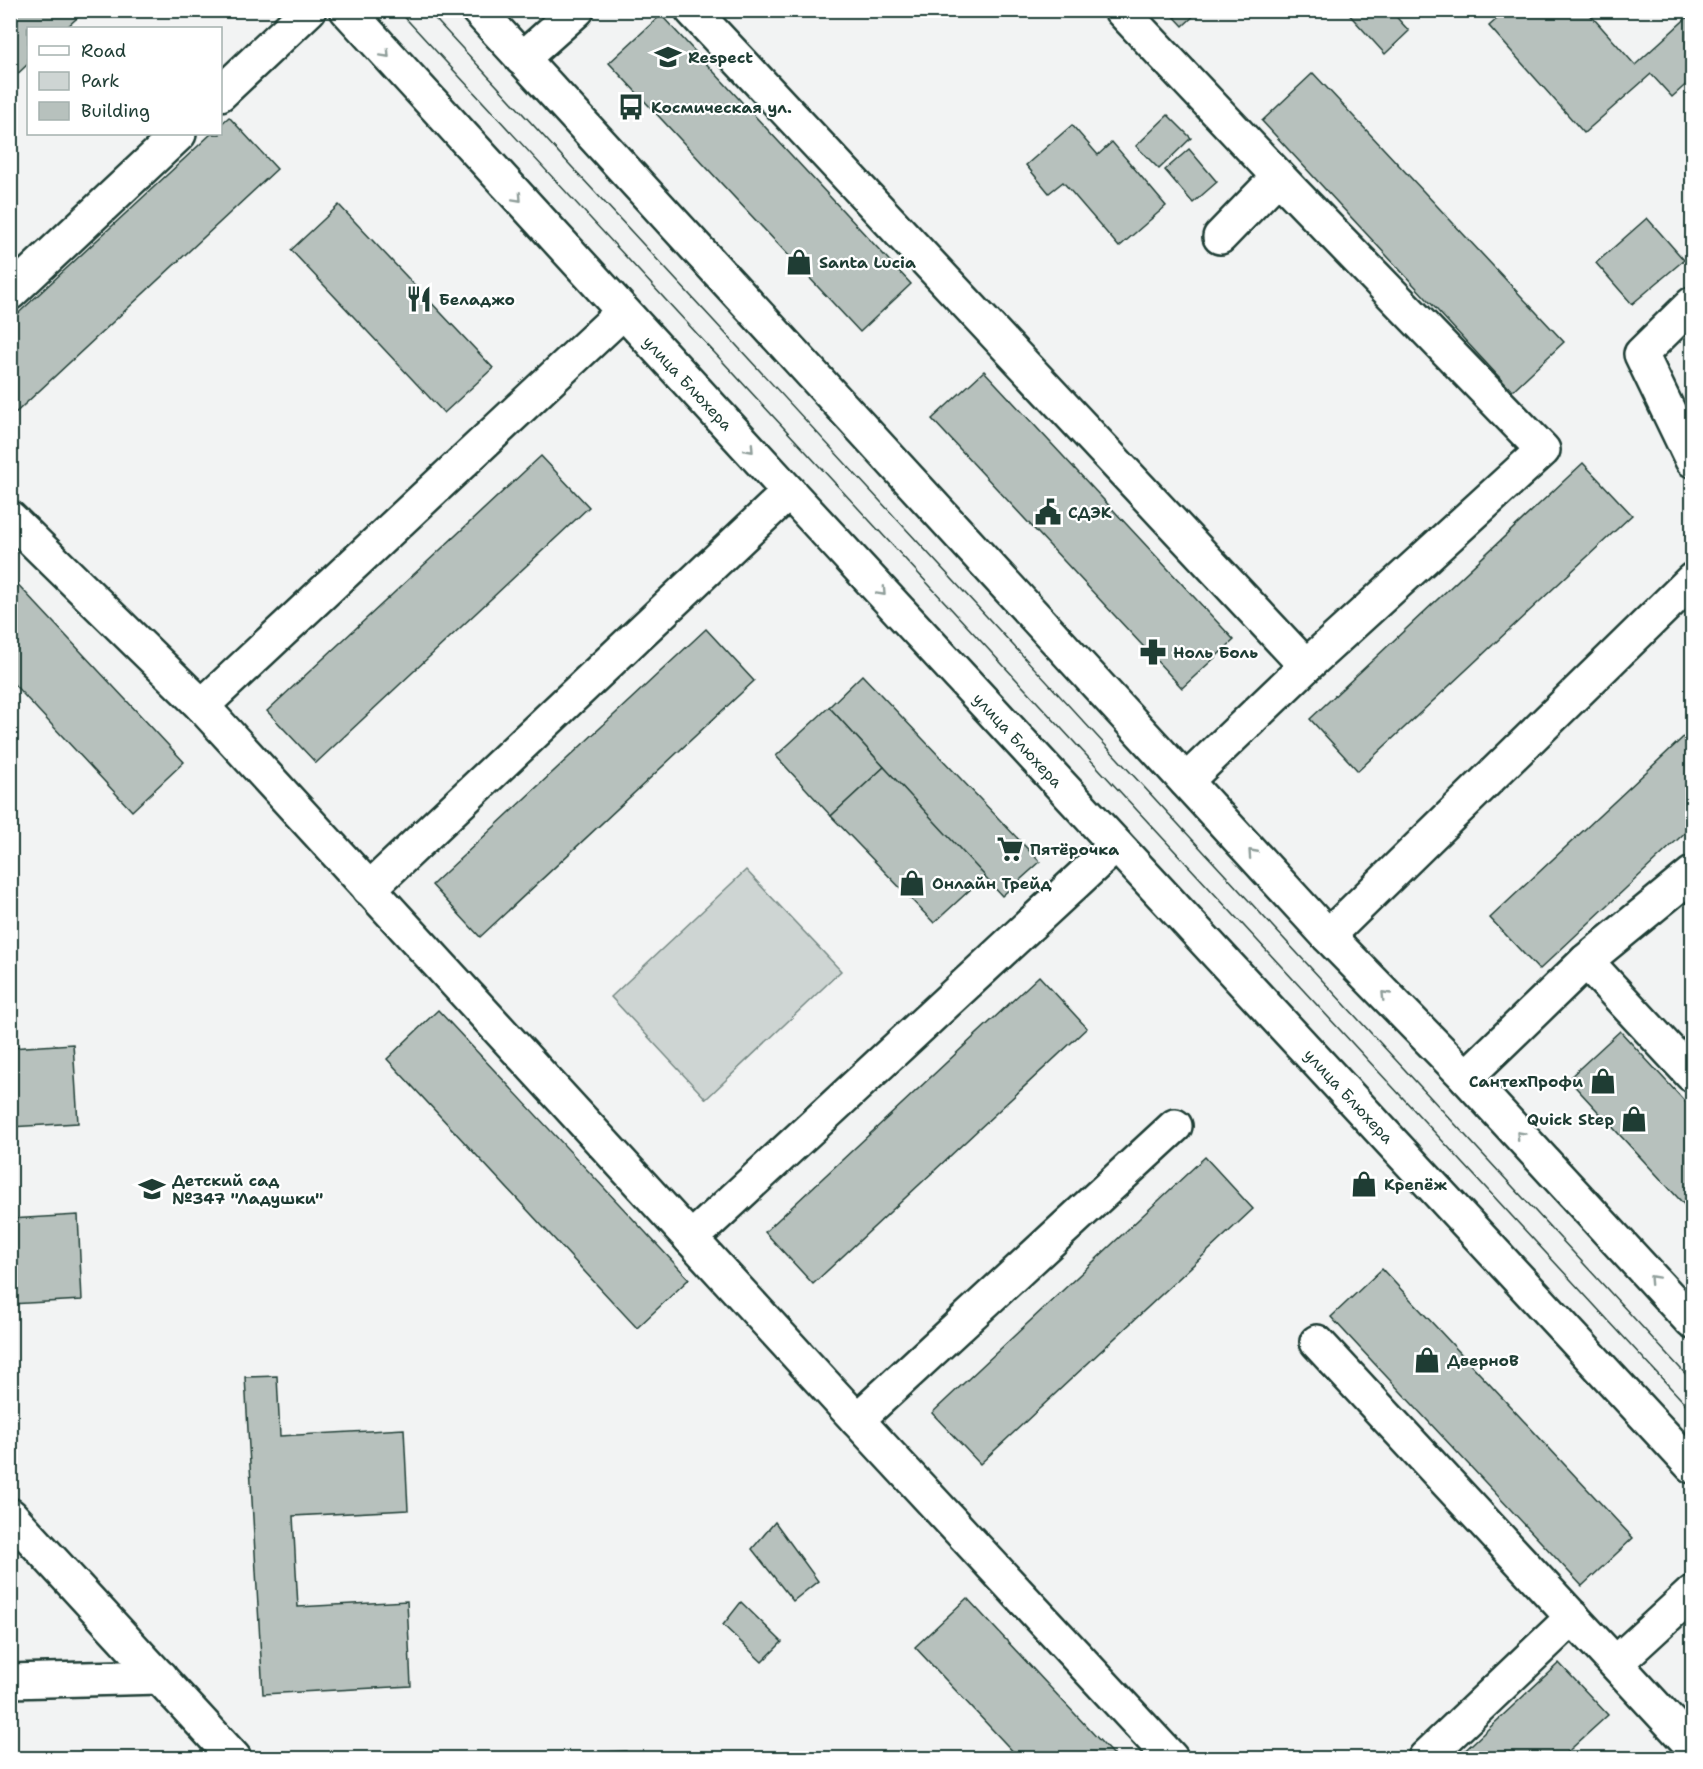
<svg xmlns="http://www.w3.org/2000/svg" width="1703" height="1769" font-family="'Shantell Sans',sans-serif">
<rect width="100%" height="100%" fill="#f2f3f3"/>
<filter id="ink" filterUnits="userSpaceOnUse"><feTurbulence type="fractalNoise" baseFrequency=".0167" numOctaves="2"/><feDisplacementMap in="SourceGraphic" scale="12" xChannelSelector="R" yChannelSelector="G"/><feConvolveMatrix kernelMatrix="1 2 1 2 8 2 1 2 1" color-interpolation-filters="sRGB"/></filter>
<g filter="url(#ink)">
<!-- green -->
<path fill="#ced5d3" stroke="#768984" stroke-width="1.5" d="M746 870 841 971 706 1099 611 997Z"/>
<!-- building -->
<g fill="#b7c1bd" stroke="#1f3d34" stroke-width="1.5">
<path d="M10 10H86L66 28H28V64L10 81Z"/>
<path d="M1168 10H1200L1183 26Z"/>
<path d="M1345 10H1390L1409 31 1385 54Z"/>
<path d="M1507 10H1586L1635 65 1692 13V79L1672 97 1651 74 1584 133 1489 26Z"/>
<path d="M661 15 911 284 860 332 609 63Z"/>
<path d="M1313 73 1564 342 1512 391 1262 121Z"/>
<path d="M1168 115 1191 138 1159 169 1136 146Z"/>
<path d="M229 117 277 169 10 418V321L211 134H220V125Z"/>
<path d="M1072 125 1098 155 1112 142 1166 206 1119 247 1063 182 1049 193 1026 165Z"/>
<path d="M1189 149 1217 182 1193 203 1165 170Z"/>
<path d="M339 205 493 368 444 413 291 250Z"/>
<path d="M1647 218 1684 260 1632 304 1596 263Z"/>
<path d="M984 371 1234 640 1182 688 932 419Z"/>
<path d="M541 456 589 507 316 763 267 711Z"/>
<path d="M1583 463 1632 515 1358 771 1310 719Z"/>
<path d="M10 576 184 762 132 811 10 680Z"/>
<path d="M706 629 754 681 480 937 432 885Z"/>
<path d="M862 675 1040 862 1002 896 829 707Z"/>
<path d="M829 707 884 767 831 816 776 756Z"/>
<path d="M1692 729V826L1539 970 1490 918Z"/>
<path d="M884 767 985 876 934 923 831 816Z"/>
<path d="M1039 976 1087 1028 813 1284 765 1232Z"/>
<path d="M438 1010 689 1279 637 1328 387 1059Z"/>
<path d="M1620 1031 1692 1109V1213L1568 1079Z"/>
<path d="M73 1044 78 1123 10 1127V1048Z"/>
<path d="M1205 1157 1253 1209 980 1464 932 1413Z"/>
<path d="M78 1215 82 1300 10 1304V1219Z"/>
<path d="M1382 1269 1633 1538 1582 1586 1331 1317Z"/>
<path d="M277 1376 280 1436 404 1429 408 1510 293 1516 298 1607 407 1601 411 1686 263 1694 245 1377Z"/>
<path d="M775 1522 818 1581 793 1601 752 1549Z"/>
<path d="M967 1598 1116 1758H1019L915 1647Z"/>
<path d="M741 1602 782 1642 762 1662 723 1625Z"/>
<path d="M1559 1663 1608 1715 1561 1758H1457Z"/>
<path d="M626 1751V1758H580V1753Z"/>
</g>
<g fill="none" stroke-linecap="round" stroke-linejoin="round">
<!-- minor casing -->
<g stroke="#1f3d34" stroke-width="38">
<g id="minor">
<path d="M347 10 789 492 1692 1466"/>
<path d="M478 10 1328 936 1466 1077 1692 1322"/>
<path d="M692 10 1306 666 1186 781"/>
<path d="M1121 10 1294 193 1543 450 1306 666"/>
<path d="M522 59 577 10"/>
<path d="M220 94 309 10"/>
<path d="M1220 237 1278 177"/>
<path d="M10 293 179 134"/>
<path d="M1692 304 1641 354 1692 460"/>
<path d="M10 518 202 706 857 1420 1171 1758"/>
<path d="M202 706 623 312"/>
<path d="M369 889 789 492"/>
<path d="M1328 936 1692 580"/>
<path d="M1586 961 1692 1075"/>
<path d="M1466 1077 1586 961 1692 874"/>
<path d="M691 1239 1116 845"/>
<path d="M1317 1342 1692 1746"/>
<path d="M857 1420 1175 1126"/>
<path d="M10 1515 234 1758"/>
<path d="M1616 1663 1692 1593"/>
<path d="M10 1681 160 1677"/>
<path d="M1425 1758 1573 1617"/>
</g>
</g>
<!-- minor -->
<use href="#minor" stroke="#fff" stroke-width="33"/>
<!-- tram -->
<g stroke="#1f3d34" stroke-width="1.5">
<path d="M398 10 1692 1411"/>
<path d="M427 10 1692 1381"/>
</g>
</g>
<!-- one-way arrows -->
<defs><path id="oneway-chevron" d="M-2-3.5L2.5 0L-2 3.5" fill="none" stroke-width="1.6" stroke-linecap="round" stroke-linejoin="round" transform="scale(1.5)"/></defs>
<g stroke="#8f9e9a">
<use href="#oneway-chevron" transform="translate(386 54) rotate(47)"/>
<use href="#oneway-chevron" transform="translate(518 198) rotate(47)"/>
<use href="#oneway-chevron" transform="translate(750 449) rotate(47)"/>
<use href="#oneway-chevron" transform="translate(882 592) rotate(47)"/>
<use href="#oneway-chevron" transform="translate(1252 853) rotate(-132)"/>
<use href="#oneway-chevron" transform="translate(1385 995) rotate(-134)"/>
<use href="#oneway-chevron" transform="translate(1520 1135) rotate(-133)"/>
<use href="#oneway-chevron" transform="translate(1653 1279) rotate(-133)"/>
</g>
</g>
<!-- icons -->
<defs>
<g id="school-bare" transform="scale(2.07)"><path d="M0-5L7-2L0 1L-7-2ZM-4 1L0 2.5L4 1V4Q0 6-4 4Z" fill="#1f3d34" stroke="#fff" stroke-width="2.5" paint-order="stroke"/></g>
<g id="bus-bare" transform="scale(2.07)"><path d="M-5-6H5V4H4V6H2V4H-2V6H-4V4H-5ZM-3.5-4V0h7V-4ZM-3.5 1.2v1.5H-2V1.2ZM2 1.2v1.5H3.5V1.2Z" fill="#1f3d34" stroke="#fff" stroke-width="2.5" paint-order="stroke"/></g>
<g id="shop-bare" transform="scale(2.07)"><path d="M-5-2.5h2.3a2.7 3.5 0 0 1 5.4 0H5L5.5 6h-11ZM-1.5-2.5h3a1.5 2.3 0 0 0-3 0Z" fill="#1f3d34" stroke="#fff" stroke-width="2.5" paint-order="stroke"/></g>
<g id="restaurant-bare" transform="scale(2.07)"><path d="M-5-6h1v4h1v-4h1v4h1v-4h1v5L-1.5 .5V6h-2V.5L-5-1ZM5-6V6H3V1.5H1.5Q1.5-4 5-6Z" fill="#1f3d34" stroke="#fff" stroke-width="2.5" paint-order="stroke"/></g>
<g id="civic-bare" transform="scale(2.07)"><path d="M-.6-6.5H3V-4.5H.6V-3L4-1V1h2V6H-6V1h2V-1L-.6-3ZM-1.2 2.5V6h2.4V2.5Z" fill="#1f3d34" stroke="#fff" stroke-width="2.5" paint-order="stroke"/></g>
<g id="pharmacy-bare" transform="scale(2.07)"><path d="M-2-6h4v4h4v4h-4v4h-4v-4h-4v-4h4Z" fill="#1f3d34" stroke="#fff" stroke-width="2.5" paint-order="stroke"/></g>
<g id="supermarket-bare" transform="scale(2.07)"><path d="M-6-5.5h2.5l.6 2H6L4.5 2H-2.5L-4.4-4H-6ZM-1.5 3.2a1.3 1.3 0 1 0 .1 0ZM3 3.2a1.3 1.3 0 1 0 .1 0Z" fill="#1f3d34" stroke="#fff" stroke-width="2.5" paint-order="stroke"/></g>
</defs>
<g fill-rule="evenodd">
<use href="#school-bare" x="668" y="57"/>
<use href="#bus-bare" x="631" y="107"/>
<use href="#shop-bare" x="799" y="262"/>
<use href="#restaurant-bare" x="419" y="299"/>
<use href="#civic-bare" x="1048" y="512"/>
<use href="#pharmacy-bare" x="1153" y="652"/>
<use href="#supermarket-bare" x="1010" y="849"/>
<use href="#shop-bare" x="912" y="883"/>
<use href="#shop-bare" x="1603" y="1081"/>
<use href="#shop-bare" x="1634" y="1119"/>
<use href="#shop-bare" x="1364" y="1184"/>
<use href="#school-bare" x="152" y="1189"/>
<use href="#shop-bare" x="1427" y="1360"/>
</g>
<g text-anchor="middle" stroke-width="4.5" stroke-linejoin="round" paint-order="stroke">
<!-- poi labels -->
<g font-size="16" font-weight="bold" fill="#1f3d34" stroke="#fff" text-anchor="start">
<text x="688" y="63">Respect</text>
<text x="651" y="113">Космическая ул.</text>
<text x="819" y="268">Santa Lucia</text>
<text x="439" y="305">Беладжо</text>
<text x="1068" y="518">СДЭК</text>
<text x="1173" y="658">Ноль Боль</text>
<text x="1030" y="855">Пятёрочка</text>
<text x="932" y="889">Онлайн Трейд</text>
<text x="1583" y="1087" text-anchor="end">СантехПрофи</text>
<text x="1614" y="1125" text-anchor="end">Quick Step</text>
<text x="172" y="1186">Детский сад<tspan x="172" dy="18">№347 "Ладушки"</tspan></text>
<text x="1384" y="1190">Крепёж</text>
<text x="1447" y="1366">ДверноВ</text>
</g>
<!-- street labels -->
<g font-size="16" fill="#1f3d34" stroke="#fff">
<text transform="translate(688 383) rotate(47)" y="6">улица Блюхера</text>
<text transform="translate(1018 740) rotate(47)" y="6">улица Блюхера</text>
<text transform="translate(1349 1096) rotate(47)" y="6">улица Блюхера</text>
</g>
</g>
<!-- margin -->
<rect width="1703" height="1769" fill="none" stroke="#fff" stroke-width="36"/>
<rect x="18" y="18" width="1667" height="1733" fill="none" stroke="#1f3d34" stroke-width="2" filter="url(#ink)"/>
<!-- legend -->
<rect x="27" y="27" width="195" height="108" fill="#ffffff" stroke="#a5b1ae" stroke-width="1.5"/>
<rect x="39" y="46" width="30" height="9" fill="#ffffff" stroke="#a5b1ae" stroke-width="1.5"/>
<text x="81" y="57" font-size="18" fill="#1f3d34">Road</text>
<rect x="39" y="72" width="30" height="18" fill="#ced5d3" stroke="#a5b1ae" stroke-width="1.5"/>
<text x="81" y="87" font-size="18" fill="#1f3d34">Park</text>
<rect x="39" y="102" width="30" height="18" fill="#b7c1bd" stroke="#a5b1ae" stroke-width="1.5"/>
<text x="81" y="117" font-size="18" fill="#1f3d34">Building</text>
</svg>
